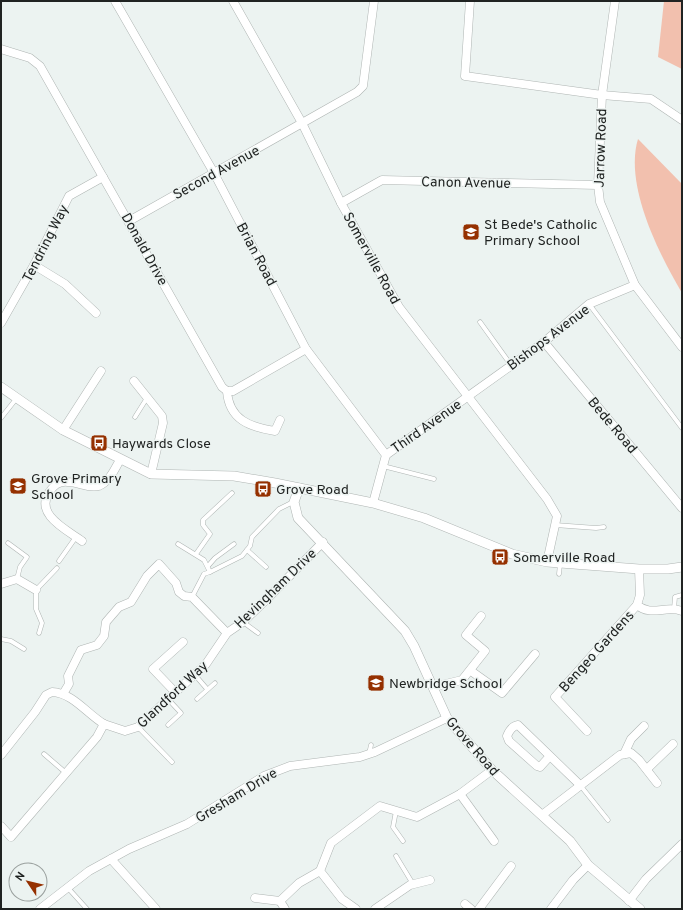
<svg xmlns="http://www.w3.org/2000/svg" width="683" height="910" font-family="Overpass,sans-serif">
<rect width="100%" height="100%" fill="#ecf3f1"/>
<!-- green -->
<g fill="#f2c0ae">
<path d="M664 1H682V69L658 57Z"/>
<path d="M638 139 682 184V293C659 254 624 185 638 139Z"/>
</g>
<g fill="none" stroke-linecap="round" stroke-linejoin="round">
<!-- service casing -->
<g stroke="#afb5b3" stroke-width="5">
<g id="service">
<path d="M589 304 682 428"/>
<path d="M480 322 511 365"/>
<path d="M135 417 147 398"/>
<path d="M1 418 16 399"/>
<path d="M383 466 434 479"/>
<path d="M555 525 596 528 604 527"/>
<path d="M8 543 27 557 20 567 17 579"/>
<path d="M178 544 204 560 210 572 204 574 192 597"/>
<path d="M247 550 266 567"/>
<path d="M196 554 210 534 203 525V520L232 493"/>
<path d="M59 561 76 537"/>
<path d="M208 566 215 558 234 544"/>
<path d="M210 572 242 556 250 546 252 537 279 509 293 502"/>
<path d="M559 574 560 564"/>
<path d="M674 609 675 597 682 595"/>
<path d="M243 622 258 633"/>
<path d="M39 633 42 623 36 609V590L57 568"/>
<path d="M1 639 11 641 24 649"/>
<path d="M195 675 207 689"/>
<path d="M197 699 215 683"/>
<path d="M168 725 181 713 168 699"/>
<path d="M138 727 172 762"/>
<path d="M44 754 66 773"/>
<path d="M369 754 371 745"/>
<path d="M580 785 608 820"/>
<path d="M396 811 393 827 403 841"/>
<path d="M396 856 413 884"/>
<path d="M68 888 87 909"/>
</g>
</g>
<!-- minor casing -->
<g stroke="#afb5b3" stroke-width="9">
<g id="minor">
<path d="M115 1 214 173 306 349 386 455 373 503"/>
<path d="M233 1 302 123 341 203 399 307 547 499 557 516 547 562"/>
<path d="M470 1 465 76 602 95 651 99 682 120"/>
<path d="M615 1 602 95 598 185 600 202 635 285 682 347"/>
<path d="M1 49 30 58 40 66 222 387 227 391H233L306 349"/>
<path d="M341 203 382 180 598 185"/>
<path d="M129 221 357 92 363 86 374 1"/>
<path d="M34 265 65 284 96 313"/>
<path d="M1 323 34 265 69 196 103 177"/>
<path d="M544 342 682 508"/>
<path d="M134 381 162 416 163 423 151 474"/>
<path d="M227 391C229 420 250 427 275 431L280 420"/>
<path d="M63 430 101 371"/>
<path d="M386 455 544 342 589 304 635 285"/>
<path d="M82 541C67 530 33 514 50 491 54 485 61 481 68 482 79 482 88 489 99 486 110 481 114 470 120 460"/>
<path d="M639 569 640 595 637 605C651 617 666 605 682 611"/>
<path d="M1 584 17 579 36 590"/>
<path d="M471 671 502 693 535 654"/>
<path d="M433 687 462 680 485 651 466 635 481 616"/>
<path d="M175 692 153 669 183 642"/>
<path d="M63 694 69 684 68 676 81 650 97 645 104 636 106 622 119 607 131 602 147 576 159 564 176 583 179 592 184 596 192 597 227 633"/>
<path d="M587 731 555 697 637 605"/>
<path d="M624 754 631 739 644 726"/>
<path d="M1 755 35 712 46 695 52 692C73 693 87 714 104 724"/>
<path d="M550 756 540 767 537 766 509 741 507 736C509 731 512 726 518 725L580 785"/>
<path d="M647 769 673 744"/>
<path d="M460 794 494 841"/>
<path d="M542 815 620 755 631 753 639 760 657 783"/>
<path d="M1 826 11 837 97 737 104 724 125 731 138 727 206 664 227 633 243 622 266 600 323 542"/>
<path d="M111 859 156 909"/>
<path d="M255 898 280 901"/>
<path d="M629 901 646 879 682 844"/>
<path d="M465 904 471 909"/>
<path d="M40 909 89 871 129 849 187 824 264 776 290 766 360 757 375 752 447 718"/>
<path d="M285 909 280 901 299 883 320 871"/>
<path d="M356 909 342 899 320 871 331 843 380 806 417 817 460 794 492 770"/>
<path d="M375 909 410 885 430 880"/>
<path d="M479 909 511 866"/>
<path d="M551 909 573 880 588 865"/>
</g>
</g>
<!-- tertiary casing -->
<g stroke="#afb5b3" stroke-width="10">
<g id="tertiary">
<path d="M1 387 63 430 151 474 234 476 275 483 373 503 424 518 512 554 547 562 639 569H668L682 567"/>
<path d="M299 488 294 502 298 518 405 631 414 646 447 718 492 770 570 841 588 865 640 909"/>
</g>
</g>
<!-- service -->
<use href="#service" stroke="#fff" stroke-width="4"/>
<!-- minor -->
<use href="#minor" stroke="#fff" stroke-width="8"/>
<!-- tertiary -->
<use href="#tertiary" stroke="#fff" stroke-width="9"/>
</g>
<!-- icons -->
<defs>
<g id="school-square" transform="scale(0.9)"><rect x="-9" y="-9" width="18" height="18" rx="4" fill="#953000" stroke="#ecf3f1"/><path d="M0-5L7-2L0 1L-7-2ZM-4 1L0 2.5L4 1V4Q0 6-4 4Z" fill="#fff"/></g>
<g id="bus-square" transform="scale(0.9)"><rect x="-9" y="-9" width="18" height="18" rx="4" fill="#953000" stroke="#ecf3f1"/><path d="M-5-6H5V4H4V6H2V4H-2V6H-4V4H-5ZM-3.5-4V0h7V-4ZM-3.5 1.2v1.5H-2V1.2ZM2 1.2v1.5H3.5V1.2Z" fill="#fff"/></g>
</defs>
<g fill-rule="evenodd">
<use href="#school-square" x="471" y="232"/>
<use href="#bus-square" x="99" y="443"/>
<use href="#school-square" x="18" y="486"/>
<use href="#bus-square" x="263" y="489"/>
<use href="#bus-square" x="500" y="557"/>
<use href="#school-square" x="376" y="683"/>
</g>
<g text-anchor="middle" stroke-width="3" stroke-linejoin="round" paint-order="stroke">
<!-- street labels -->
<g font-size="14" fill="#202322" stroke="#ecf3f1">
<text transform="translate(600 148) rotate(-88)" y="5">Jarrow Road</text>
<text transform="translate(216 172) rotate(-29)" y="5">Second Avenue</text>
<text transform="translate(466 182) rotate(1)" y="5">Canon Avenue</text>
<text transform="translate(45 243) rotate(-63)" y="5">Tendring Way</text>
<text transform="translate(145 249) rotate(61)" y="5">Donald Drive</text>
<text transform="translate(257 254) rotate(62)" y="5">Brian Road</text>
<text transform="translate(372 258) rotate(61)" y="5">Somerville Road</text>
<text transform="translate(548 337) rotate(-37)" y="5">Bishops Avenue</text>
<text transform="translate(613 425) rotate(50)" y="5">Bede Road</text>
<text transform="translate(426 426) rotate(-35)" y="5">Third Avenue</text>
<text transform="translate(275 588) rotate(-44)" y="5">Hevingham Drive</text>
<text transform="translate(596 651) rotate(-48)" y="5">Bengeo Gardens</text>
<text transform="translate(172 694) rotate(-43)" y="5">Glandford Way</text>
<text transform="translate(473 746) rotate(49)" y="5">Grove Road</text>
<text transform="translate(236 795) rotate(-31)" y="5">Gresham Drive</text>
</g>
<!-- poi labels -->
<g font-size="14" fill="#202322" stroke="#ecf3f1" text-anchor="start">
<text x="484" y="229">St Bede's Catholic<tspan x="484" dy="16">Primary School</tspan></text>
<text x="112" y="448">Haywards Close</text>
<text x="31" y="483">Grove Primary<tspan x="31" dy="16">School</tspan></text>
<text x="276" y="494">Grove Road</text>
<text x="513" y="562">Somerville Road</text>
<text x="389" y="688">Newbridge School</text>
</g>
</g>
<!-- border -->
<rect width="683" height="910" fill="none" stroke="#202322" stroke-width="4"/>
<!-- north arrow -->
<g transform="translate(28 882) rotate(305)"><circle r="19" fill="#ecf3f1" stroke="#9aa09e"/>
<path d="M0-3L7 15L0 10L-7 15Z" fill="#953000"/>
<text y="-6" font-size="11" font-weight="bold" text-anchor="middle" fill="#202322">N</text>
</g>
</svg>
